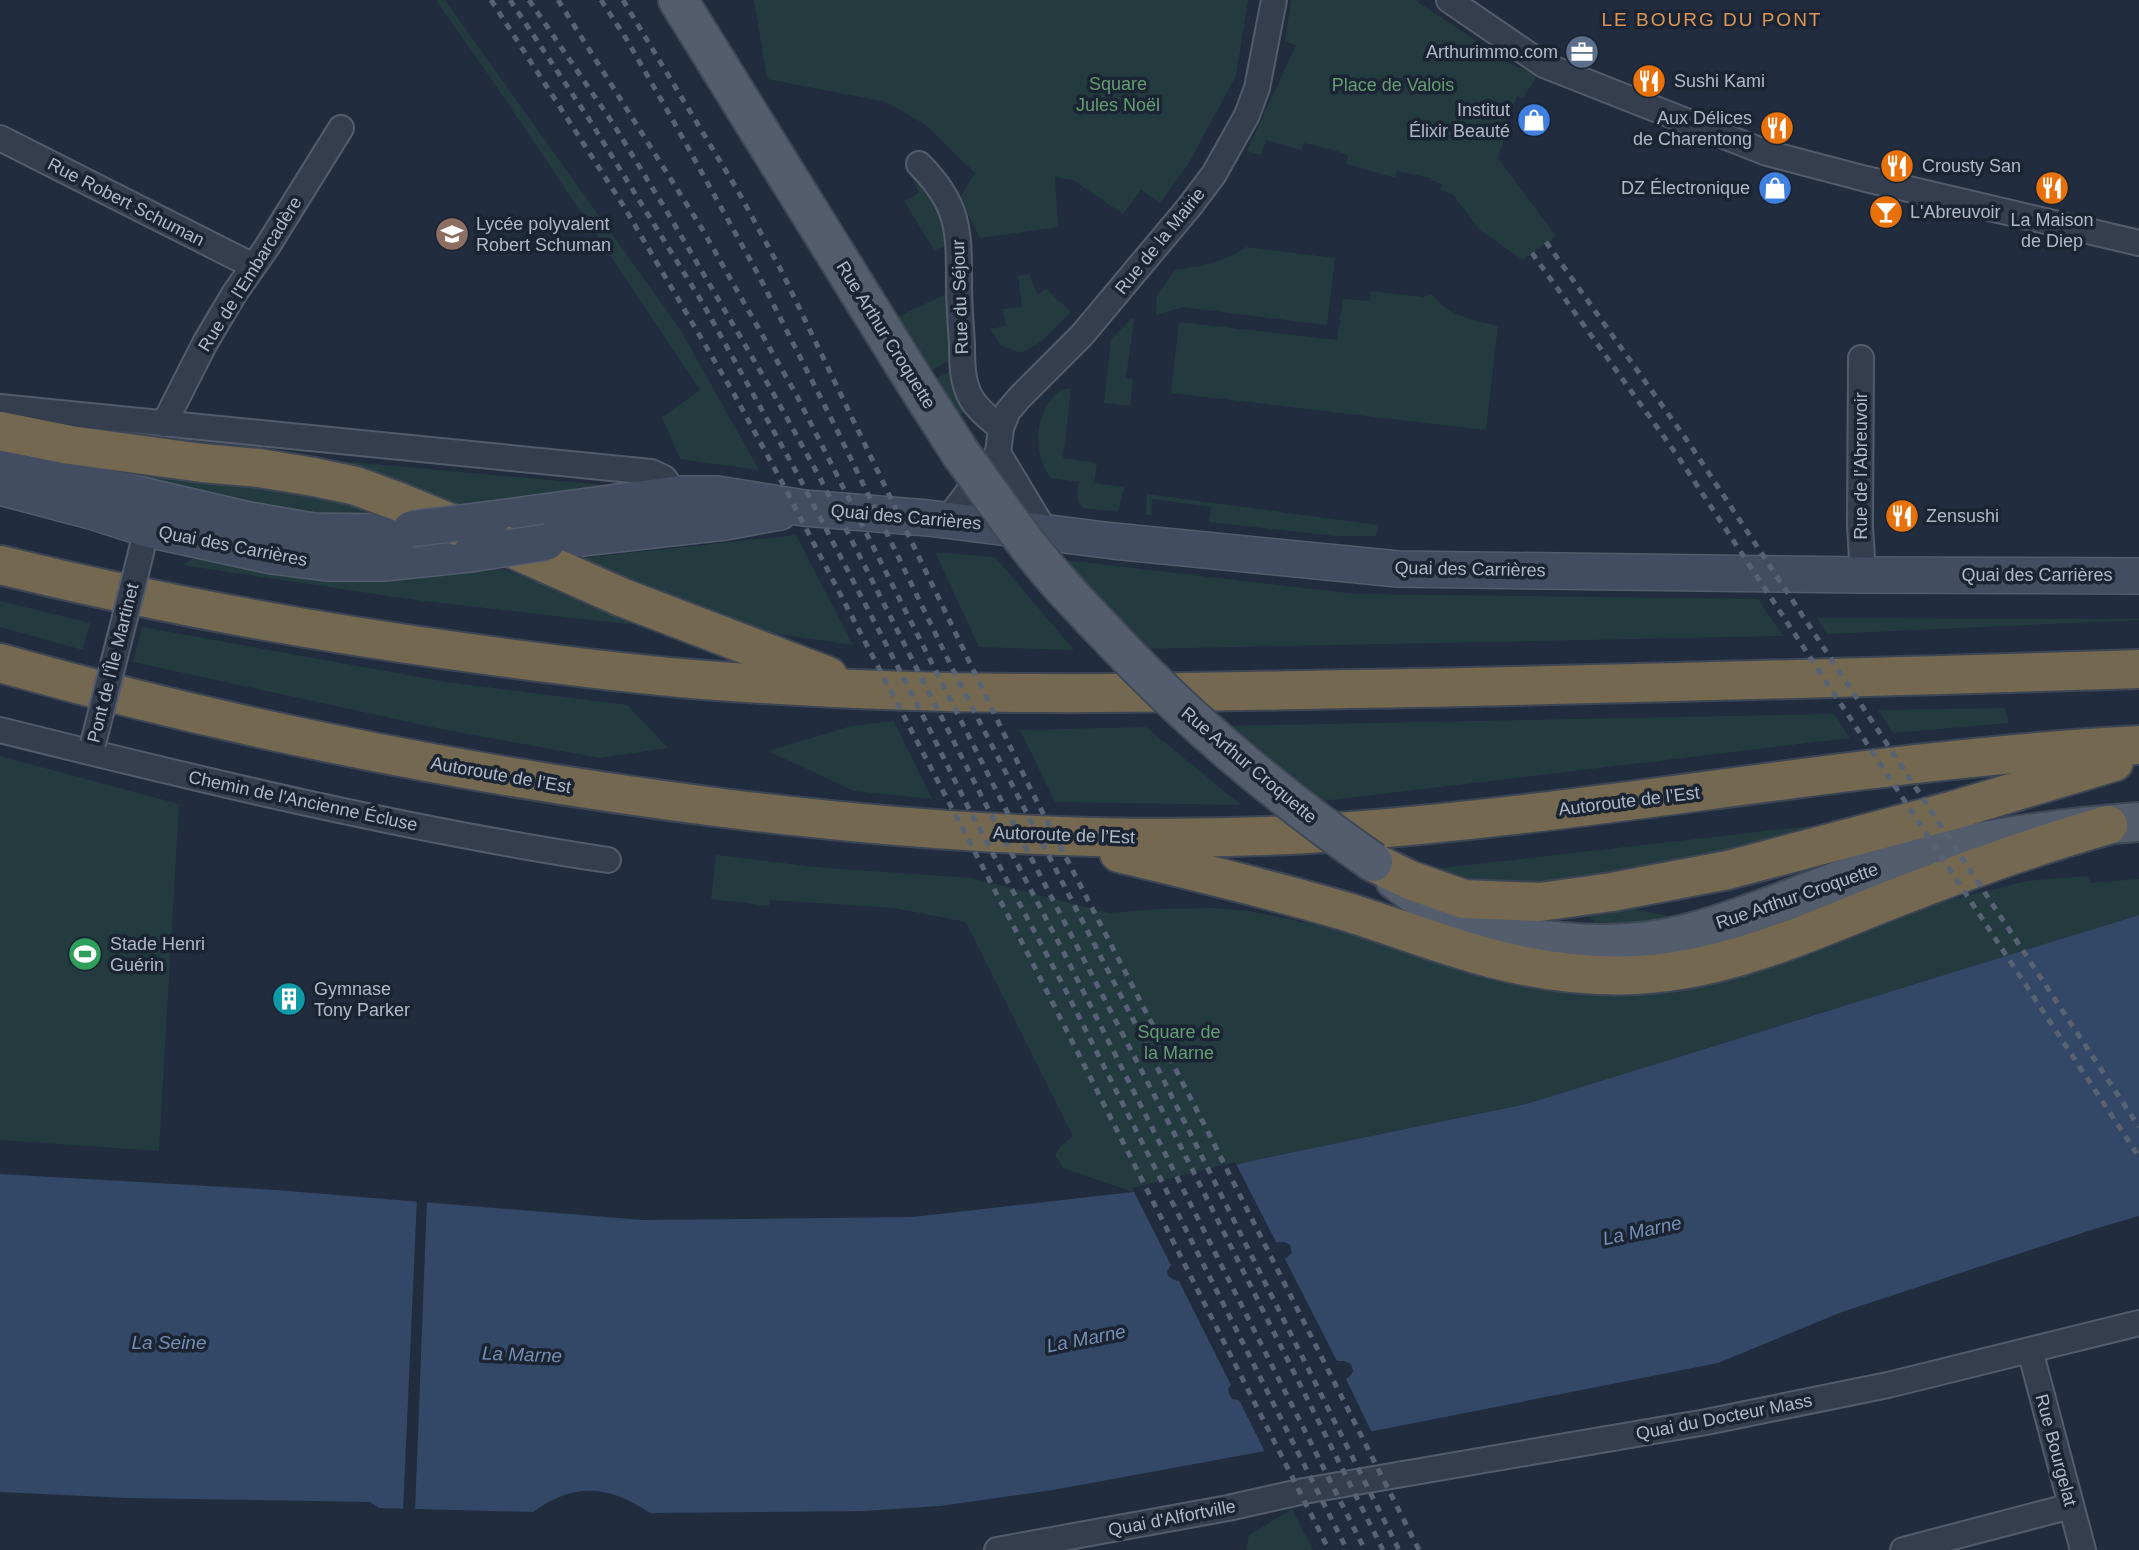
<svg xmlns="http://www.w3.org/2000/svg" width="2139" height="1550" font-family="Helvetica,sans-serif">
<rect width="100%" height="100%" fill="#212c3e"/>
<!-- green -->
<g fill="#233b3f">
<path d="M436 0H445L680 329 759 470 680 459 662 417 700 390 501 93Z"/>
<path d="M754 0H1248L1236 76 1187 166 1160 203 1141 190 1123 214 1073 180 1055 177 1058 227 980 238 960 198 975 173 926 125 886 102 767 79Z"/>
<path d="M1291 0H1415L1514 66 1538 74 1523 98 1517 96 1502 135 1505 136 1498 158 1556 236 1523 260 1481 231 1453 195 1440 190 1442 184 1431 180V178L1397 171 1395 178 1347 164 1348 156 1337 151 1304 143 1301 150 1266 140 1261 155 1247 151 1296 45 1285 42Z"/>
<path d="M910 172 937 198 950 245 934 250 904 201 919 193Z"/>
<path d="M1246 247 1335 258 1327 325 1183 307 1156 315 1157 295 1175 270C1201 267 1224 262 1246 247Z"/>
<path d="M1029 274 1038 295 1046 289 1071 312 1042 341 1021 353 1000 345 990 329 1006 326 1003 309 1022 307 1018 276Z"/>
<path d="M1371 291 1423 297 1432 294C1447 316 1473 320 1498 326L1486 430 1171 393 1179 322 1337 340 1343 299 1370 301Z"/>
<path d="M950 292V355L947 362 926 373 893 319Z"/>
<path d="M1132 318 1134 320 1126 378 1133 379 1130 406 1104 403 1111 339Z"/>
<path d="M953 370 955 391 964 413 954 419 931 381Z"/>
<path d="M1063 389H1071L1063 458 1097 463 1094 483 1124 487 1118 512 1083 508C1075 500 1077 493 1079 482L1051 478C1031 454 1034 406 1063 389Z"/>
<path d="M47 455 331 493 392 521 296 518Z"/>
<path d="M286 456 646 489 461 513Z"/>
<path d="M1147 494 1378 525 1376 536H1335L1209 522 1211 507 1152 499 1151 515H1146Z"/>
<path d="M796 535 853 645 726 626 563 560Z"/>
<path d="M935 552 995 557 1074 650 979 647Z"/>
<path d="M200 554 412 575 500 568 640 620 627 624 415 600 182 565Z"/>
<path d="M1057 559 1356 594 1758 599 1783 636 1137 649Z"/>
<path d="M0 601 90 623 83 650 0 627Z"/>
<path d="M1817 618 2139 619V620L1827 634Z"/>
<path d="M142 627 447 682 627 705 668 748 600 758 441 729 133 662Z"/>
<path d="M2005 708 2009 723 1893 733 1878 710Z"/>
<path d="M1834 714 1850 738 1314 802 1219 726Z"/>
<path d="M894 721 932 799 854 791 768 751 851 726Z"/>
<path d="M1146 727 1241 805 1055 802 1020 730Z"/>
<path d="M0 756 179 804 159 1151 0 1140Z"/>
<path d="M1864 820 1735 859 1515 894 1415 871Z"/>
<path d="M716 855 825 868 972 878 1109 913 1157 909 1213 908 1249 911 1336 929 1436 962 1533 988 1589 994 1678 988 1776 967 1938 903 2027 881 2088 876 2091 883 2139 879V915L1526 1104 1255 1160 1133 1192 1063 1168 1055 1155 1060 1147 1073 1136 966 922 894 908 770 900 769 906 711 899Z"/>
<path d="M1604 903 1674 917 1601 928 1588 916Z"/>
<path d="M1292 1509 1313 1550H1246L1249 1535Z"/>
</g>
<!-- water -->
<path fill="#334766" d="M2139 915V1216L2088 1231 1842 1312 1718 1363 1384 1429 1053 1490 940 1506 864 1511 650 1513C609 1485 574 1482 533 1512L379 1508 370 1502 127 1498 0 1492V1174L276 1190 643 1220 913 1217 1133 1192 1255 1160 1526 1104Z"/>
<!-- pier -->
<g fill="#212c3e">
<path d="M1235 1162 1276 1242H1284L1290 1245 1292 1253 1285 1259 1337 1361H1344L1351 1364 1353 1371 1351 1375 1346 1379 1373 1435 1266 1454 1239 1400 1232 1399 1229 1394 1228 1389 1231 1385 1179 1281 1174 1280 1168 1276 1167 1271 1171 1265 1132 1188Z"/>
<path d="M417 1198 427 1199 415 1512H403Z"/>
</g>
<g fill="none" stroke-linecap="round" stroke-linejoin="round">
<!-- street casing -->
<g stroke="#535c6c" stroke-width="28">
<g id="street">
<path d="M1449 0 1544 65 1767 153 1866 179 2139 243"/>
<path d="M0 138 253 266"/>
<path d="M919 164C960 205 959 231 959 286 959 306 961 326 962 345 962 362 962 382 971 398 978 410 990 419 1001 428"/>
<path d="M1861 358 1860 526 1863 575"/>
<path d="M0 407 651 472 664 478 676 494"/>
<path d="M164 424 205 343 234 294 267 247 341 128"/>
<path d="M998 453 1045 531"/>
<path d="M947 520 998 453 1001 428 1008 411 1020 397 1082 335 1190 206 1214 174 1247 115 1257 88 1274 0"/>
<path d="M136 573 143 544"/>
<path d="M0 730C201 780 403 829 608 860"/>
<path d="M2030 1350 2083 1550"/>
<path d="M997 1550 1228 1508 1304 1491 1706 1422 1888 1385 2139 1323"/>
<path d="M1903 1550 2071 1506"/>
</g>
</g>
<!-- secondary casing -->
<g stroke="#535c6c" stroke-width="38">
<g id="secondary">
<path d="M0 462 249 520 313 531 378 532 411 529"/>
<path d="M0 487 94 512 147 529 272 556 327 563H384L470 554"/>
<path d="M492 519 676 494H717L804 508 928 518 1113 541 1398 569 1863 575 2139 576"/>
<path d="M547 542 725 522 780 512"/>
</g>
</g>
<!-- primary casing -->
<g stroke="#3e4857" stroke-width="42">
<g id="primary">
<path d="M678 0 915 382 961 454"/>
<path d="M1395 880C1414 894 1432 908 1453 918 1470 926 1490 930 1509 934 1569 946 1633 949 1693 932 1759 914 1822 884 1888 864 1969 840 2055 828 2139 822"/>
</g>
</g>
<!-- highway casing -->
<g stroke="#3d4655" stroke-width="42">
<g id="highway">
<path d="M0 431 70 445 202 463 259 468 314 477 356 486 397 501 511 548 621 597 828 676"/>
<path d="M0 565C150 602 303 630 456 651 535 662 613 672 692 679 807 688 923 693 1038 693 1142 694 1246 691 1351 689 1614 685 1876 677 2139 669"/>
<path d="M0 663C237 730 479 777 723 808 917 832 1113 845 1308 834 1586 817 1861 759 2139 745"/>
<path d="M1119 853C1194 871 1270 889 1344 911 1393 926 1440 945 1490 958 1547 973 1609 980 1668 972 1743 962 1813 931 1883 903 1957 874 2031 847 2108 825"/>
<path d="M1373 862 1410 880 1464 899 1540 902 1612 892 1728 870 1954 810 2114 762"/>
</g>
</g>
<!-- street -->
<use href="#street" stroke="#353e4e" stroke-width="24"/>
<!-- secondary -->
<use href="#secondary" stroke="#434d61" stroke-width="35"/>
<!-- primary -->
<use href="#primary" stroke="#535d6e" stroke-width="38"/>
<!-- highway -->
<use href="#highway" stroke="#746851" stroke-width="38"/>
<!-- rail -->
<g stroke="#576275" stroke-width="5" stroke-dasharray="7 7" stroke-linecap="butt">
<path d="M491 0 623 205 734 394 777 473 1027 952 1329 1550"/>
<path d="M510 0 589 119 702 302 798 475 913 696 968 807 1064 987 1347 1550"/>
<path d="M529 0 612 122 666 210 772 391 820 478 983 799 1062 949 1365 1550"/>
<path d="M558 0 701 227 797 396 1000 798 1175 1135 1383 1550"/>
<path d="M601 0 627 40 670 115 759 276 834 424 955 674 1136 1025 1399 1550"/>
<path d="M623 0 738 191 781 270 1030 788 1207 1130 1419 1550"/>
<path d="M1546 242 1691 446 2139 1127"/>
<path d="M1532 253 1677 455 2139 1157"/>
</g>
<!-- street-bridge casing -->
<g stroke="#535c6c" stroke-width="28" stroke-linecap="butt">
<path id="street-bridge" d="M93 744 136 573"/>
</g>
<!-- secondary-bridge casing -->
<g stroke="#535c6c" stroke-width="38" stroke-linecap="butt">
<g id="secondary-bridge">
<path d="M411 529 492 519"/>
<path d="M470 554 547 542"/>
</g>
</g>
<!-- primary-bridge casing -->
<g stroke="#3e4857" stroke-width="42" stroke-linecap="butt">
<path id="primary-bridge" d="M961 454C984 485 1006 517 1030 548 1054 579 1081 607 1108 635 1188 721 1277 795 1373 862"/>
</g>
<!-- street-bridge -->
<use href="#street-bridge" stroke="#353e4e" stroke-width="24"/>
<!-- secondary-bridge -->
<use href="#secondary-bridge" stroke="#434d61" stroke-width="35"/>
<!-- primary-bridge -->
<use href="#primary-bridge" stroke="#535d6e" stroke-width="38"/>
</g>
<!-- icons -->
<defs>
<g id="office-disc" transform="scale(1.75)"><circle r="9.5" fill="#5c6f8a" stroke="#1a2432"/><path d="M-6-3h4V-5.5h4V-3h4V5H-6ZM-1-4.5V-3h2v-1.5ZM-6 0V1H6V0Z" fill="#fff"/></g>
<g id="restaurant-disc" transform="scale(1.75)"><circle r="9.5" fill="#e8710a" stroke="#1a2432"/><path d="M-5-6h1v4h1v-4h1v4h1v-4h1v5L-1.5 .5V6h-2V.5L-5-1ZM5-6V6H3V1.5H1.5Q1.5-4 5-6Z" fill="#fff"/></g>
<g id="shop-disc" transform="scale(1.75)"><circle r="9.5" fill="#3f7fe0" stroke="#1a2432"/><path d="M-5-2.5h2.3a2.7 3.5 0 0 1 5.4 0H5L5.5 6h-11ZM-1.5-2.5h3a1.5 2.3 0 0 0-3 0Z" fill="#fff"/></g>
<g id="bar-disc" transform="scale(1.75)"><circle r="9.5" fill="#e8710a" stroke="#1a2432"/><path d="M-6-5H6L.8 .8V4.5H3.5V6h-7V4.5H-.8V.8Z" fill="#fff"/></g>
<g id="school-disc" transform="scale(1.75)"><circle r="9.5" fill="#8d6e63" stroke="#1a2432"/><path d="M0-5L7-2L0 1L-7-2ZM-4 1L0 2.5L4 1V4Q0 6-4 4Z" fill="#fff"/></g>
<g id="stadium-disc" transform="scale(1.75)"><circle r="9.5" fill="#2e9e5b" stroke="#1a2432"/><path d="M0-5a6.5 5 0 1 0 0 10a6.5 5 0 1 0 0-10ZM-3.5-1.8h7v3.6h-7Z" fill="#fff"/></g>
<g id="building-disc" transform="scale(1.75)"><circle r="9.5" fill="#0f9aa8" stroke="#1a2432"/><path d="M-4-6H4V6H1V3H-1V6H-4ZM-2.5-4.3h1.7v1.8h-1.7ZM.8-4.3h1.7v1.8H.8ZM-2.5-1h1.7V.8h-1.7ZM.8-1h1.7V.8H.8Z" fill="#fff"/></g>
</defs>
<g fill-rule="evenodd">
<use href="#office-disc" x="1582" y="52"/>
<use href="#restaurant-disc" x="1649" y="81"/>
<use href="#shop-disc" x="1534" y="120"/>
<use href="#restaurant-disc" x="1777" y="128"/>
<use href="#restaurant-disc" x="1897" y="166"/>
<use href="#shop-disc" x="1775" y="188"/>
<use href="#restaurant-disc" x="2052" y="188"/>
<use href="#bar-disc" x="1886" y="212"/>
<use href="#school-disc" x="452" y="234"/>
<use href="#restaurant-disc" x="1902" y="516"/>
<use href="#stadium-disc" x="85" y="954"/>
<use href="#building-disc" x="289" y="999"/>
</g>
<g text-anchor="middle" stroke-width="7" stroke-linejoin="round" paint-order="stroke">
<!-- poi labels -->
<g font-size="18" fill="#b1b9c9" stroke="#1a2432" text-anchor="start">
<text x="1558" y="58" text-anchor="end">Arthurimmo.com</text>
<text x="1674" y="87">Sushi Kami</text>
<text x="1510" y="116" text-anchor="end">Institut<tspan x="1510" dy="21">Élixir Beauté</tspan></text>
<text x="1752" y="124" text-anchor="end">Aux Délices<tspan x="1752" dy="21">de Charentong</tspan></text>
<text x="1922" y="172">Crousty San</text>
<text x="1750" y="194" text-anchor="end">DZ Électronique</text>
<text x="1910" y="218">L'Abreuvoir</text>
<text x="2052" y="226" text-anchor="middle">La Maison<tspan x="2052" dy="21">de Diep</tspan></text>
<text x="476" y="230">Lycée polyvalent<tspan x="476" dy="21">Robert Schuman</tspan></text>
<text x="1926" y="522">Zensushi</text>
<text x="110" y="950">Stade Henri<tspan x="110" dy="21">Guérin</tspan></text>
<text x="314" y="995">Gymnase<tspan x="314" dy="21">Tony Parker</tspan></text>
</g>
<!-- park labels -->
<g font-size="18" fill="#669c74" stroke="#1a2432">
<text x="1118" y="90">Square<tspan x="1118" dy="21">Jules Noël</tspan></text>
<text x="1393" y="91">Place de Valois</text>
<text x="1179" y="1038">Square de<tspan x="1179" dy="21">la Marne</tspan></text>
</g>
<!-- street labels -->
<g font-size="18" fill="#b1b9c9" stroke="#1a2432">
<text transform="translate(126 202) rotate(27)" y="6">Rue Robert Schuman</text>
<text transform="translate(1160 241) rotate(-51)" y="6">Rue de la Mairie</text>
<text transform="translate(250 274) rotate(-58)" y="6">Rue de l'Embarcadère</text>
<text transform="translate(960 297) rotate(-92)" y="6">Rue du Séjour</text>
<text transform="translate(886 335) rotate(58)" y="6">Rue Arthur Croquette</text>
<text transform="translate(1861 466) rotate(-90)" y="6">Rue de l'Abreuvoir</text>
<text transform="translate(906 517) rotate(5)" y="6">Quai des Carrières</text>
<text transform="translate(233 546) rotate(11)" y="6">Quai des Carrières</text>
<text transform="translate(1470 569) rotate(1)" y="6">Quai des Carrières</text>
<text x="2037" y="581">Quai des Carrières</text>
<text transform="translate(113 663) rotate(-76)" y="6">Pont de l'Île Martinet</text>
<text transform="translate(1249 765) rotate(40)" y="6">Rue Arthur Croquette</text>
<text transform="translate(501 775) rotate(10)" y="6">Autoroute de l’Est</text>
<text transform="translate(303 801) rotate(12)" y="6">Chemin de l'Ancienne Écluse</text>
<text transform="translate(1629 801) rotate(-7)" y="6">Autoroute de l’Est</text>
<text transform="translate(1064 835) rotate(2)" y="6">Autoroute de l’Est</text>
<text transform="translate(1797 896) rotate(-19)" y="6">Rue Arthur Croquette</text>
<text transform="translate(1724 1417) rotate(-11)" y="6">Quai du Docteur Mass</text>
<text transform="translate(2056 1450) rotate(75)" y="6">Rue Bourgelat</text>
<text transform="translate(1172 1518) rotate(-11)" y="6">Quai d'Alfortville</text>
</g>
<!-- neighbourhood labels -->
<g font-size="19" letter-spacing="2" fill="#dd9658" stroke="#1a2432">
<text x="1712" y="26">LE BOURG DU PONT</text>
</g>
<!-- water labels -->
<g font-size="19" font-style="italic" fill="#768eb3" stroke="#1a2432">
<text transform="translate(1642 1230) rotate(-12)" y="7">La Marne</text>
<text transform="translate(1086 1338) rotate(-11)" y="7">La Marne</text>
<text x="169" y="1349">La Seine</text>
<text transform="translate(522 1354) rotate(2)" y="7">La Marne</text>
</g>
</g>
</svg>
